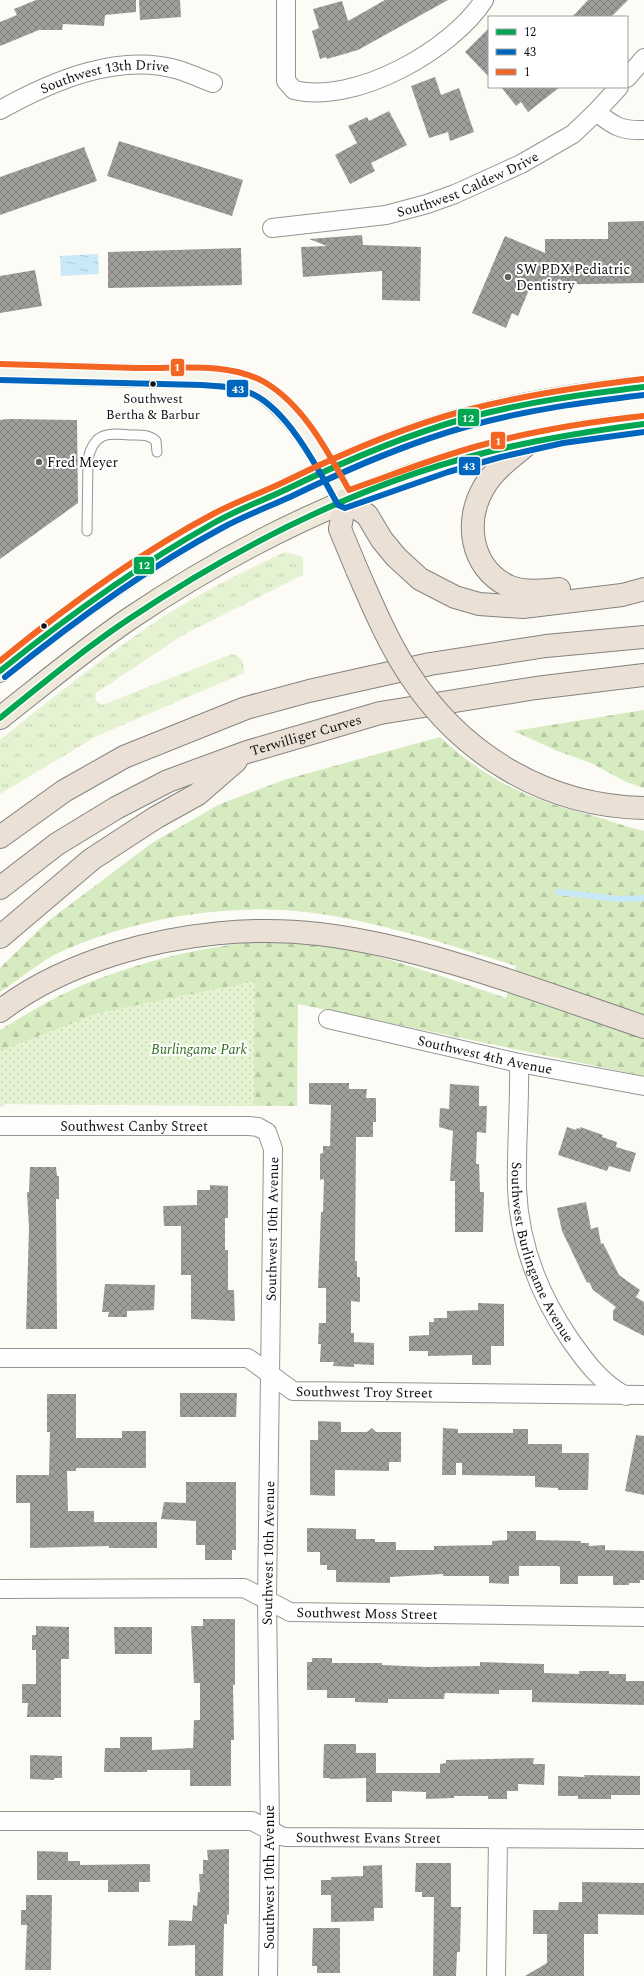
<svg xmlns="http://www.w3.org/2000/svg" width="644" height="1976" font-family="Spectral,serif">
<defs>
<pattern id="grass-tufts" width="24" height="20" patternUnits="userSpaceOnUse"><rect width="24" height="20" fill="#e6f3d3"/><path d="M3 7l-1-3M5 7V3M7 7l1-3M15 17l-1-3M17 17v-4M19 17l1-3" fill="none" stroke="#c4cfb4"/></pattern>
<pattern id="forest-firs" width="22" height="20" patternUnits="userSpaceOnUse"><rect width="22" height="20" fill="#d7ebc1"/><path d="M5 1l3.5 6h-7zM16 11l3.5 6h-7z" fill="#b7c8a5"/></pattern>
<pattern id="park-dots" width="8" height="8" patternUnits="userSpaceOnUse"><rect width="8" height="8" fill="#e6f3d3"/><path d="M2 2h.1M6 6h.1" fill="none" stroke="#c4cfb4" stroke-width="1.8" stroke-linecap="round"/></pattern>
<pattern id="water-ripples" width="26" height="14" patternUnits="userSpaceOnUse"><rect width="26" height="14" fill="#c9e9f8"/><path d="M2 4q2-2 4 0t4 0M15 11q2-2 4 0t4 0" fill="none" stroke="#abc7d3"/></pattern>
<pattern id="building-cross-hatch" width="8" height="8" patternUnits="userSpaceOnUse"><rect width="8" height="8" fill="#a09e9a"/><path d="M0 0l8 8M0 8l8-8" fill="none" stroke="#817f7c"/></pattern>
</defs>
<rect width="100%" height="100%" fill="#fcfbf5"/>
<!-- grass -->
<path fill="url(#grass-tufts)" d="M285 552 303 557V575L183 635 96 693 95 700 102 705 232 654C243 657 244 662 244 673L97 736 0 794V740C52 698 104 656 160 619 199 593 242 572 285 552Z"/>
<!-- forest -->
<g fill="url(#forest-firs)">
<path d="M644 710V788L626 782 591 763 555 750 514 731Z"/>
<path d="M440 737C490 782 527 799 591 815 609 820 626 827 644 831V1076L298 1004 297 1106 5 1104 0 1107V1030C24 1016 48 1000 74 989 129 964 215 942 276 941 297 941 330 945 351 950 404 962 455 981 506 998L516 966C443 943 361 915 284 910 209 906 129 921 60 952 43 960 17 981 0 992V968L47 922 152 843 220 804 287 779Z"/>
</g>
<!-- park -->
<path fill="url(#park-dots)" d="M255 981 254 1106 5 1104 0 1107V1051L98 1013Z"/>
<!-- water -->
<path fill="url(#water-ripples)" d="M98 254 99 274 61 276 60 256Z"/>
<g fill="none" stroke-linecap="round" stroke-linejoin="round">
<!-- stream -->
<path stroke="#c9e9f8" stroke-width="6" d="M558 892 618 899 644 898"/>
</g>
<!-- building -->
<g fill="url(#building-cross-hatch)">
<path d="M36 0H136V12L105 15 104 26 63 24 62 30H39L0 46V22L17 15 14 9Z"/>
<path d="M139 0H180L181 17 140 20Z"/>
<path d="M385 0H448L358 50 327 59 326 57 320 59 312 31 319 28 313 9 342 1 348 21Z"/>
<path d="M588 0H628L611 17H572Z"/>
<path d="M489 28V77L465 52Z"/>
<path d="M435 77 441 95 459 88 474 132 450 141 448 132 429 138 411 86Z"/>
<path d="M501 87H560L528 112 521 102 516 106Z"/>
<path d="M389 111 407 145 371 163 375 171 350 184 335 155 357 143 348 126 367 117 369 121Z"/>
<path d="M119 141 243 180 232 216 107 176Z"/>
<path d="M84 147 97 181 0 215V177Z"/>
<path d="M644 221V283L531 285 518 316 512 313 506 328 472 313 505 236 545 253V239H608V222Z"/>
<path d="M362 235 363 245 421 247 420 301 382 300V271L303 277 301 247 327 246 309 239Z"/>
<path d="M241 248 242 285 108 288V252Z"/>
<path d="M35 270 42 306 0 313V276Z"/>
<path d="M8 419 77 420 78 503 0 559V420Z"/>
<path d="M309 1083H349V1089H367L366 1098H376V1122H373V1137H356L355 1261H357V1277H360V1302L351 1301V1333H354V1342L374 1343V1365L354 1364V1367L333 1366 334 1362H320L321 1344H318L319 1323H326V1288H318L321 1212H323L324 1179 320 1180V1154L323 1153V1146H330L331 1105 309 1104Z"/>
<path d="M450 1084 479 1086V1106H487L486 1133 477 1132 476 1164H479L480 1192H484L483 1232H455V1181H450L453 1131 439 1127 440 1108 449 1109Z"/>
<path d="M567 1127 576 1130 577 1128 580 1129V1127L603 1135 602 1137 617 1142 616 1147 636 1153 630 1172 609 1166 607 1171 558 1155Z"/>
<path d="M30 1167H56L57 1176H59V1199H56L57 1329H26L29 1228 27 1192H29Z"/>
<path d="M210 1185 228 1186V1218H225V1250H228V1290H234L235 1321 191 1319V1275H181V1226H164L163 1206 197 1205V1190H210Z"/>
<path d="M586 1202 591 1229 598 1227 601 1244 603 1243 619 1275 640 1290 636 1297 644 1302V1336L613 1320V1311L616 1307 593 1290 589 1282 587 1283 562 1231 557 1208Z"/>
<path d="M105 1284 155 1285 154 1310 127 1311V1317H108L109 1312H102Z"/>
<path d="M478 1303 504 1304V1346H491V1365H472V1355L428 1356V1351H409V1336L429 1335V1322H434V1318H447V1311L478 1310Z"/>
<path d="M180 1393H237L236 1417H180Z"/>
<path d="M47 1394H76V1438H122V1431H146V1468H76V1471H67L68 1511H94V1522H157V1548H109V1546L30 1548V1503H16V1475H49L50 1432H47Z"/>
<path d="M318 1421 341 1422V1432H367L372 1428 376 1432H401V1462H389V1471L335 1470V1496L310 1495V1440H318Z"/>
<path d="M443 1428 458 1429V1433H513V1429H528V1444H562V1453H589L588 1490H558V1488L535 1487V1476L462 1475V1463H456V1475H442Z"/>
<path d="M636 1435 644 1436V1495L625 1491Z"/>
<path d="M186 1482H236V1550H232V1560H205V1545H196V1521L161 1519 164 1502 186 1503Z"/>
<path d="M307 1528 356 1529V1539H375V1542H396V1550H434V1546L492 1545V1541L507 1540V1531H536V1540L581 1541V1543H589V1546L605 1545V1550L644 1551V1580H640V1583H629V1585H613V1576H578V1584H560V1567L558 1566H519V1576H509V1584L489 1583V1576H443V1574L390 1577V1583L336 1582V1570H327V1565H320V1552H307Z"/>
<path d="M203 1619H235V1685H233L234 1740H231V1786H190V1770H147V1772H104L105 1748H120V1737H152V1750L193 1748 194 1720H200V1683H194L191 1626H203Z"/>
<path d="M36 1626 69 1627V1659H61V1717H27L28 1703H22V1684H36V1650H32V1635H36Z"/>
<path d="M114 1627H152V1654H115Z"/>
<path d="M312 1658H332V1663H382V1665L426 1667 480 1666V1662L544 1664V1673L579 1674V1671H609V1674H626V1681H644V1705L532 1702V1690H499V1694L445 1693 444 1699H388V1703L355 1702V1698H327V1690H307V1662H312Z"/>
<path d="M324 1744H356V1753H376V1773H440V1764L446 1763V1760L534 1758 533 1764H545L544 1785 518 1784V1791H507V1799H488V1796H454V1798L426 1799V1792L392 1791V1802H366V1778L330 1779V1778H323Z"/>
<path d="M30 1755 62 1756V1778H54V1780L30 1779Z"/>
<path d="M584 1775 640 1776V1795H611V1799H578V1796H558V1776L585 1777Z"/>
<path d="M229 1849V1914L227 1915V1924H224L223 1976H195V1945L168 1946 169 1920 192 1921 193 1905 197 1906 198 1892H200L199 1874H203V1860H208L207 1850Z"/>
<path d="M37 1851 68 1852V1861H80V1865L150 1864V1882H139V1892H108V1880H37Z"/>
<path d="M416 1863H451V1907H461L460 1952H457L456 1976H433L434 1897H422V1892H415Z"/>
<path d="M382 1865 383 1908H374V1921L331 1922V1895H321V1880H331V1877L363 1876V1866Z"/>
<path d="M582 1882 644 1883V1915L598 1914V1934H584V1976H525L547 1963V1934H533V1910H558L559 1902H582Z"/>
<path d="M26 1895H52L51 1970H25L27 1925H21V1910H26Z"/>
<path d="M313 1928H340V1973H317V1966H312Z"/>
</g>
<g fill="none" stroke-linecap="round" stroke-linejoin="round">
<!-- lane casing -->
<g stroke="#969593" stroke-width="11">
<path id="lane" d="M87 531 88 459C94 432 108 433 130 435 140 435 149 434 156 441L157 452"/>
</g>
<!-- street casing -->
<g stroke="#969593" stroke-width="20">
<g id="street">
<path d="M286 0V81L294 90C355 105 452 50 484 0"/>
<path d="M627 78 644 58"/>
<path id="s1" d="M0 110C52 81 119 52 179 70 191 74 202 79 213 83"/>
<path d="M596 112C614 126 621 131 644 130"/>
<path id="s2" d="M272 228 386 215 427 204 455 194 521 164 573 134 596 112 619 87"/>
<path id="s3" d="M328 1019 519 1063 644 1086"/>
<path id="s4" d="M519 1063C520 1105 516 1146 517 1188 519 1242 539 1294 569 1338 585 1361 601 1383 626 1396"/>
<path id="s5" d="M0 1126H249L258 1127 267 1132 273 1149 267 1600 270 1829 268 1976"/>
<path id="s6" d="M0 1358H248L293 1391 644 1395"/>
<path id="s7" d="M0 1589 244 1588 290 1612 644 1617"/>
<path id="s8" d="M0 1821H252L281 1836 286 1837 644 1839"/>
<path d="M496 1976 498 1839"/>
</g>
</g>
<!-- secondary casing -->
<g stroke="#8c8c89" stroke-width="24">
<path id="secondary" d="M0 372C46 373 93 375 139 376 172 377 235 372 262 390 300 417 323 460 345 500"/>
</g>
<!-- primary casing -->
<g stroke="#838380" stroke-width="24">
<g id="primary">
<path d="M0 671C67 616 137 567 212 524 233 512 256 504 277 494 332 467 385 443 443 425 508 405 577 394 644 387"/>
<path d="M0 718C42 685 84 650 129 619 282 516 459 441 644 424"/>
</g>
</g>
<!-- highway casing -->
<g stroke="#838380" stroke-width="24">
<g id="highway">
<path d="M530 442C514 456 495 468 484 487 464 521 470 567 508 586 523 593 543 591 559 589"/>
<path d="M357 570 340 529 345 500 367 515 382 540 396 557 420 579 455 597 479 604 523 607 622 595 644 589"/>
<path d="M0 837 64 791 124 757 246 708 309 691 430 664 546 646 644 637"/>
<path id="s9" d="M0 888 57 844 116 808 168 781 247 752 380 713 536 688 644 675"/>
<path d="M0 937 92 859 155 818 198 794 236 761"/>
<path d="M0 1011C35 984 76 966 118 953 181 934 253 926 319 934 427 947 541 992 644 1027"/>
</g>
</g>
<!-- lane -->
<use href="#lane" stroke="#fffefe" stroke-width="9"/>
<!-- street -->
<use href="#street" stroke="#fffefe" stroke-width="18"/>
<!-- secondary -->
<use href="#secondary" stroke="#f5f4eb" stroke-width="22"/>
<!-- primary -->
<use href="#primary" stroke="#eee8d9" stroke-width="22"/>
<!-- highway -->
<use href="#highway" stroke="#ebe0d6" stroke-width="22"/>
<!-- highway-bridge casing -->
<g stroke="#838380" stroke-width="24" stroke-linecap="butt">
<path id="highway-bridge" d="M357 570C372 604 387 640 407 671 460 754 545 806 644 808"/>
</g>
<!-- highway-bridge -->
<use href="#highway-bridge" stroke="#ebe0d6" stroke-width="22"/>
<!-- bus-1 casing -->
<g stroke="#fff" stroke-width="9">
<g id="bus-1">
<path d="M0 671C67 617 137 566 212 524 236 510 262 501 287 489 345 461 405 435 467 418 525 402 585 394 644 387"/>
<path d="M0 718C42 684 84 649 129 619 244 542 373 477 509 447 554 437 598 430 644 424"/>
</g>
</g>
<!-- bus-2 casing -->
<g stroke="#fff" stroke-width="9">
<g id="bus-2">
<path d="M0 380 202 385C217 386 233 386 248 392 287 407 318 469 338 505L345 508 448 472 501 457 563 443 644 432"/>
<path d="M5 677C73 622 145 569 222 528 244 516 268 507 290 497 348 469 407 443 469 426 526 410 585 402 644 395"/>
</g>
</g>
<!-- bus-3 casing -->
<g stroke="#fff" stroke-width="9">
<g id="bus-3">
<path d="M0 364C46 365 91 367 137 368 178 369 229 361 266 383 304 406 328 452 349 490 392 475 434 458 478 446 532 431 588 422 643 416"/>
<path d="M0 661C67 606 139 553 215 513 238 501 261 493 284 482 343 453 403 427 467 410 525 395 584 386 643 379"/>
</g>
</g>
<!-- bus-1 -->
<use href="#bus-1" stroke="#00a651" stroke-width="6"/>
<!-- bus-2 -->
<use href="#bus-2" stroke="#0065bd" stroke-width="6"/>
<!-- bus-3 -->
<use href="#bus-3" stroke="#f26522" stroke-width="6"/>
</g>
<!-- markers -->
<g fill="#626260" stroke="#fff" stroke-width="1.5">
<circle cx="508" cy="277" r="4"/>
<circle cx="39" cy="462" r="4"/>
</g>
<g fill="#0f0f0f" stroke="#fff" stroke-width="1.5">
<circle cx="153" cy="384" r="3.5"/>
<circle cx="44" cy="626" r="3.5"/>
</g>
<g text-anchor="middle" stroke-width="4" stroke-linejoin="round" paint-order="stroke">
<!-- bus labels -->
<g font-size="13" fill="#0f0f0f" stroke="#fff">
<text x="153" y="403">Southwest<tspan x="153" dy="16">Bertha &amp; Barbur</tspan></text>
</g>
<!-- street labels -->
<g font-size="14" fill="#0f0f0f" stroke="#fff">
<text dy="5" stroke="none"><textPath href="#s1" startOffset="112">Southwest 13th Drive</textPath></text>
<text dy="5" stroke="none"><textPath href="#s2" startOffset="202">Southwest Caldew Drive</textPath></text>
<text dy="5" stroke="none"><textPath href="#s9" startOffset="345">Terwilliger Curves</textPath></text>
<text dy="5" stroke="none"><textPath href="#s3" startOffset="161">Southwest 4th Avenue</textPath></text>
<text dy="5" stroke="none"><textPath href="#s5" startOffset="134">Southwest Canby Street</textPath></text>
<text transform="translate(272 1229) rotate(-89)" y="5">Southwest 10th Avenue</text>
<text dy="5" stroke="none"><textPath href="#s4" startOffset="194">Southwest Burlingame Avenue</textPath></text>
<text dy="5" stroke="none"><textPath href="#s6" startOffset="375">Southwest Troy Street</textPath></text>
<text transform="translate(268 1553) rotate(-89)" y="5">Southwest 10th Avenue</text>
<text dy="5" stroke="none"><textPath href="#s7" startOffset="373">Southwest Moss Street</textPath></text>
<text dy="5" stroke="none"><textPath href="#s8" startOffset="372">Southwest Evans Street</textPath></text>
<text transform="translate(269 1877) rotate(-90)" y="5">Southwest 10th Avenue</text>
</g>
<!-- poi labels -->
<g font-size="14" fill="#0f0f0f" stroke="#fff" text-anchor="start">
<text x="516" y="274">SW PDX Pediatric<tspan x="516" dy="16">Dentistry</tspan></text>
<text x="47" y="467">Fred Meyer</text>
</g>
<!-- park labels -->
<g font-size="14" font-style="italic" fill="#2d6c1b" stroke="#fff">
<text x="199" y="1054">Burlingame Park</text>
</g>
</g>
<g stroke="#fff" stroke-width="1.5">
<rect x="170" y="358" width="15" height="19" rx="4" fill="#f26522"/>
<rect x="226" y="379" width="23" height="19" rx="4" fill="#0065bd"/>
<rect x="457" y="408" width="23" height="19" rx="4" fill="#00a651"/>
<rect x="490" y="431" width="16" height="19" rx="4" fill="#f26522"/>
<rect x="458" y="456" width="23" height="20" rx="4" fill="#0065bd"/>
<rect x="133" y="556" width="22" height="19" rx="4" fill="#00a651"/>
</g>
<g font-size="11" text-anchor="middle" font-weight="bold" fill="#fff">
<text x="177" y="371">1</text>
<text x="238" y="393">43</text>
<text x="468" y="422">12</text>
<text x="498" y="445">1</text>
<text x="469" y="470">43</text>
<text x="144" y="569">12</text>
</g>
<!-- legend -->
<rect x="488" y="16" width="140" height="72" fill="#ffffff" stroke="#9f9f9f"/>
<rect x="496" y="29" width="20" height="6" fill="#00a651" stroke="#9f9f9f"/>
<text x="524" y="36" font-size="12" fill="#0f0f0f">12</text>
<rect x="496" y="49" width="20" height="6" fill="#0065bd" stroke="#9f9f9f"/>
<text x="524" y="56" font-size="12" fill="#0f0f0f">43</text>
<rect x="496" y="69" width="20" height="6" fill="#f26522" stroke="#9f9f9f"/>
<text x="524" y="76" font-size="12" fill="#0f0f0f">1</text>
</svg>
